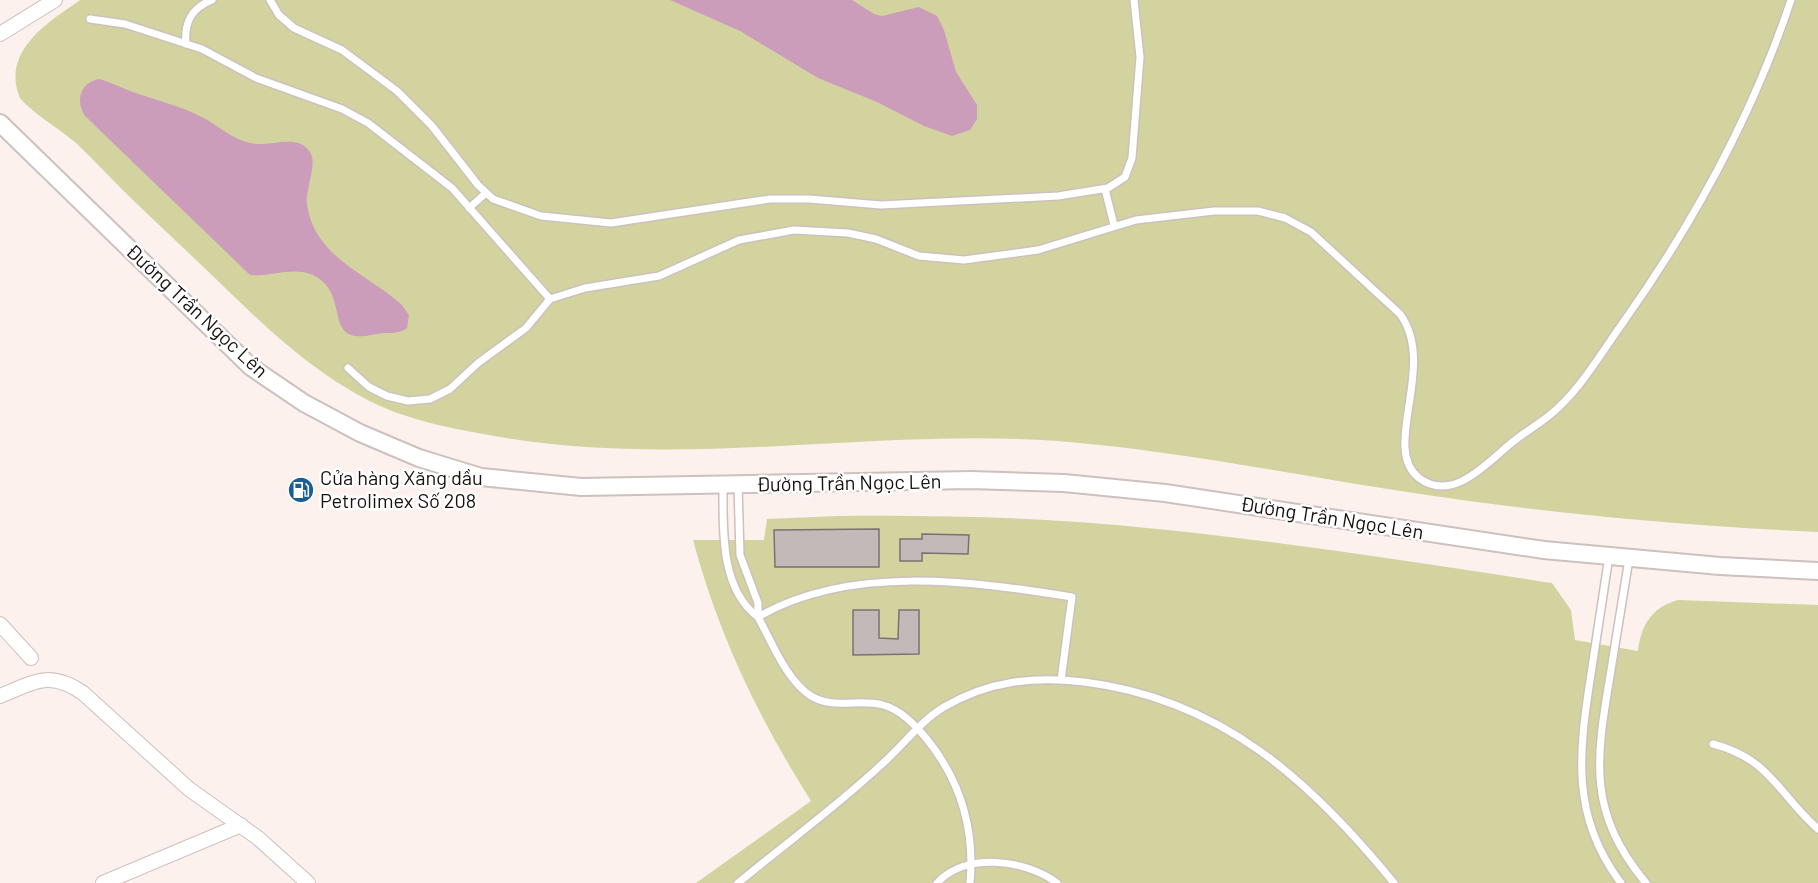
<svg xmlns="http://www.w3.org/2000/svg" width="1818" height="883" font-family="Barlow,sans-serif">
<rect width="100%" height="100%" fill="#fcf1ed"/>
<!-- green -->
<g fill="#d3d3a0">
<path d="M80 0H1818V532C1687 526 1556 514 1427 495 1304 477 1182 451 1058 441 873 428 685 469 500 437 459 430 419 423 380 406 317 377 266 328 217 280 190 254 162 228 135 202 115 183 96 162 76 143 61 130 31 112 20 98 0 51 50 21 80 0Z"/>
<path d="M839 516C932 515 1024 517 1116 525 1262 538 1407 561 1552 583L1571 610 1575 640 1638 651C1641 625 1652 607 1678 600L1818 605V883H696L811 801C759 719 718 634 693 540H764L767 519Z"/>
</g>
<!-- water -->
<g fill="#cc9dba">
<path d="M670 0H852L874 14 882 16 919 7 937 16 944 30 956 72 977 105V119L970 130 952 136 924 126 877 102 818 78 740 31Z"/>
<path d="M99 79C111 82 122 88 133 92 156 100 180 106 202 117 219 126 232 139 250 143 269 148 297 132 310 152 318 164 305 189 307 205 315 258 368 274 402 305L409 315 407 328C398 335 387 332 376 334 319 348 353 294 313 275 293 266 271 277 250 275L85 116C75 100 80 83 99 79Z"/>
</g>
<!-- building -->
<g fill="#c4b9b9" stroke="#7c7172" stroke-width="1.5">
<path d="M879 529V567H775L774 530Z"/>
<path d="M922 534 969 535 968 554 922 553V561H900V539H922Z"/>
<path d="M853 610H879V638L898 639 899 610H919V654L853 655Z"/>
</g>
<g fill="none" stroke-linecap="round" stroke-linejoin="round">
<!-- service casing -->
<g stroke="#ccc1bd" stroke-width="10">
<g id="service">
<path d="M270 0 279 15 294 28 342 50 397 91 432 126 478 185 493 199 541 216 611 223 770 199H809L881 205 1058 196 1108 188 1125 177 1132 158 1140 57 1134 0"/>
<path d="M90 19 125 24 202 49 256 78 342 109 368 123 452 188 550 299"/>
<path d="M186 44C184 23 191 8 212 0"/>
<path d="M1105 189 1114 225"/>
<path d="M469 208 486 193"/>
<path d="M348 368 369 387 387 396 408 401 430 399 450 389 478 363 526 328 550 299 585 288 659 276 739 240 794 230 848 233 876 239 919 256 964 260 1038 250 1136 220 1214 211H1258L1285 218 1311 232 1400 314C1438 366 1380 448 1419 478 1452 503 1486 464 1509 445 1525 431 1544 422 1559 407 1584 383 1602 352 1622 324 1693 224 1752 117 1791 0"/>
<path d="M723 486C723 529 720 589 758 617V603L740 555 738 485"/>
<path d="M1609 556C1603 596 1597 635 1591 674 1579 751 1570 816 1621 883"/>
<path d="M1629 559C1623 598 1616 637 1610 676 1596 760 1587 812 1646 883"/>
<path d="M1713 744C1771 759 1778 794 1818 829"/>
<path d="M738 883C785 844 836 807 881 765 903 746 919 722 944 707 988 681 1034 676 1084 682 1221 699 1310 780 1394 883"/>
<path d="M937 883C965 852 1025 859 1057 883"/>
<path d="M970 883C975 828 961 781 926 738 914 724 901 710 883 705 859 698 834 710 811 696 786 680 772 642 758 617 849 564 973 581 1072 597L1061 680"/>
</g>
</g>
<!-- minor casing -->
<g stroke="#ccc1bd" stroke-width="16">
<g id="minor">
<path d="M0 34 55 0"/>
<path d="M0 624 31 658"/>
<path d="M0 696C35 682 49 670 83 693L189 789 258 838 308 883"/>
<path d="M103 883 241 825"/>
</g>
</g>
<!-- tertiary casing -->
<g stroke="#ccc1bd" stroke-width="20">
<path id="tertiary" d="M0 123 251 367 304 403 360 433 419 458 481 477 581 487 971 480 1064 483 1165 493 1544 550 1720 566 1818 571"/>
</g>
<!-- service -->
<use href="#service" stroke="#fff" stroke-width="7"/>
<!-- minor -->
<use href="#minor" stroke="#fff" stroke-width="14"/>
<!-- tertiary -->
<use href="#tertiary" stroke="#fff" stroke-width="16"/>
</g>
<!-- icons -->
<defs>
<g id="fuel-disc" transform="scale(1.35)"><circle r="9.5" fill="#1b5e93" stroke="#fff"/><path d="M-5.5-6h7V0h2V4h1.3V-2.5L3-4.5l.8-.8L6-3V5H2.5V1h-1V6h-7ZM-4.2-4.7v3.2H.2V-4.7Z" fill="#fff"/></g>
</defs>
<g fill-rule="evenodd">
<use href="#fuel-disc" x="301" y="490"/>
</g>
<g text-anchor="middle" stroke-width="5" stroke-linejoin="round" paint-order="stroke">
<!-- street labels -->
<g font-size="20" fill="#161210" stroke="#fff">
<text transform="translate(197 311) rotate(43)" y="7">Đường Trần Ngọc Lên</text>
<text transform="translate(849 483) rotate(-1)" y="7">Đường Trần Ngọc Lên</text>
<text transform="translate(1332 518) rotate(9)" y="7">Đường Trần Ngọc Lên</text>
</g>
<!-- poi labels -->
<g font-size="20" fill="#161210" stroke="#fff" text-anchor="start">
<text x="320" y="485">Cửa hàng Xăng dầu<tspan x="320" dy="23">Petrolimex Số 208</tspan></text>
</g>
</g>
</svg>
